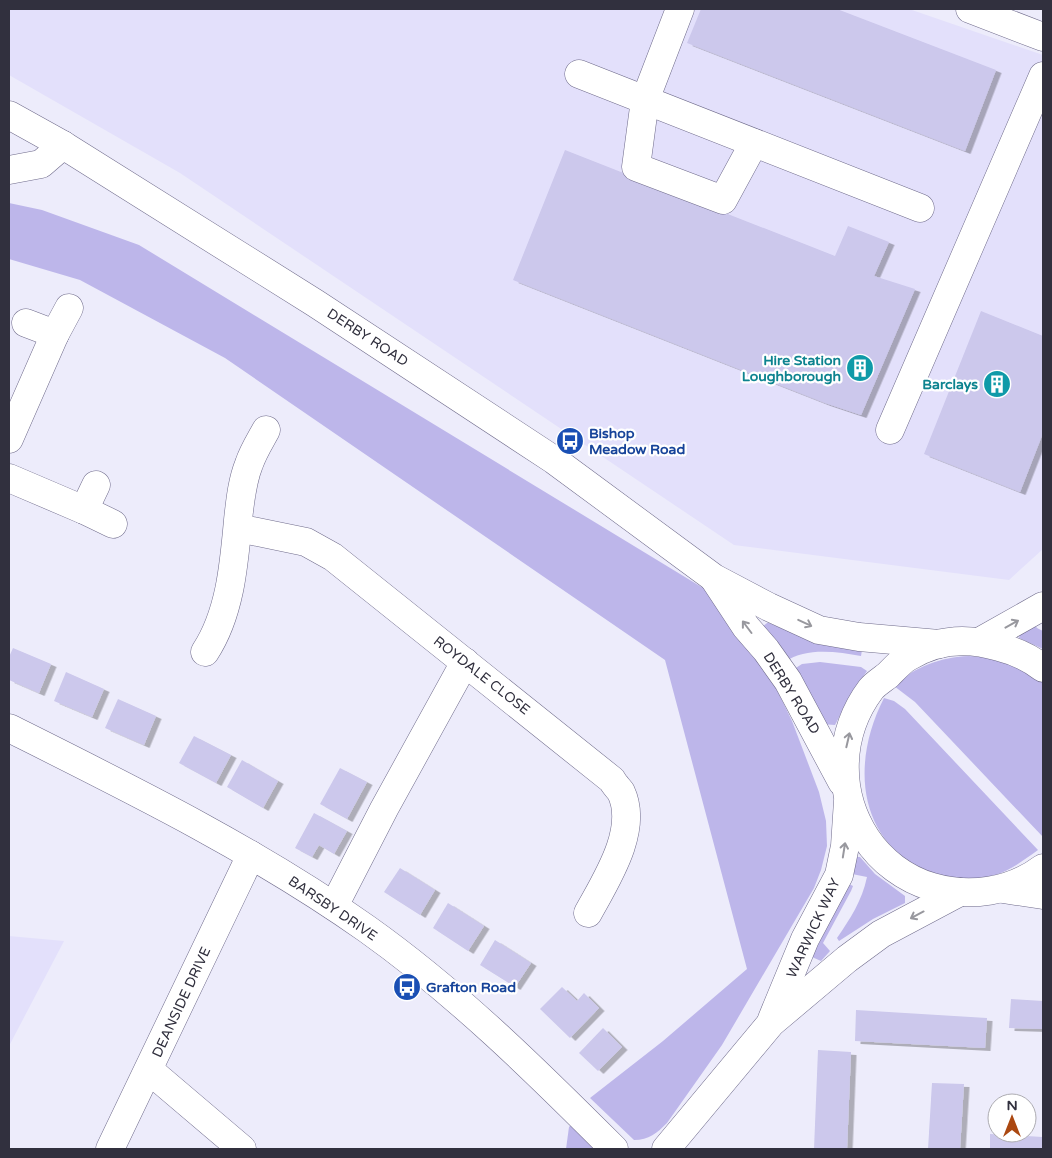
<svg xmlns="http://www.w3.org/2000/svg" width="1052" height="1158" font-family="'Varela Round',sans-serif">
<defs>
<filter id="shadow"><feDropShadow dx="5.5" dy="3" stdDeviation="0" flood-color="#0004"/></filter>
</defs>
<rect width="100%" height="100%" fill="#edecfb"/>
<!-- built -->
<g fill="#e3e0fb">
<path d="M9 9H909L1043 55V549L1009 580 734 545 180 173 9 75Z"/>
<path d="M9 936 64 941 9 1046Z"/>
</g>
<!-- green -->
<g fill="#bdb6ea">
<path d="M9 203 42 210 139 245 708 591 768 671 792 721 819 792 826 821 827 846 821 870 814 888 722 1045 667 1123C657 1133 649 1140 634 1140L590 1098 663 1041 747 969 665 660 225 358 80 280 9 259Z"/>
<path d="M767 623H769L806 638 862 650 861 656C837 652 806 647 785 662L762 627Z"/>
<path d="M1034 624 1037 628 1043 631V649L1019 638 1021 630Z"/>
<path d="M969 656C994 657 1023 666 1043 681V837L915 702 894 686C914 667 941 657 969 656Z"/>
<path d="M820 662 861 667 867 671 851 694 835 725 821 724 791 671 802 664Z"/>
<path d="M884 698 894 701 905 709 1038 850C1024 860 1011 870 995 875 971 882 942 880 920 868 855 834 853 758 884 698Z"/>
<path d="M855 857H860L875 874 905 896V903L873 919 839 941 837 938C850 919 862 901 867 877L852 874Z"/>
<path d="M849 884 853 886 851 891 823 943 830 951 821 961 812 957Z"/>
<path d="M572 1124 594 1149H566L569 1127Z"/>
</g>
<!-- building -->
<g fill="#ccc8ec" filter="url(#shadow)">
<path d="M701 9H837L996 70 965 151 687 43Z"/>
<path d="M565 150 835 256 848 226 889 242 874 276 915 289 861 415 825 403 513 280Z"/>
<path d="M981 311 1043 336V433L1020 492 924 454Z"/>
<path d="M13 648 51 664 39 693 9 680V657Z"/>
<path d="M66 672 104 689 92 717 54 701Z"/>
<path d="M118 699 156 716 144 745 105 728Z"/>
<path d="M194 736 231 755 216 783 179 763Z"/>
<path d="M242 760 278 781 263 808 227 787Z"/>
<path d="M340 768 367 782 347 819 320 804Z"/>
<path d="M314 813 347 831 334 854 319 845 312 857 295 848Z"/>
<path d="M400 868 435 890 420 915 384 892Z"/>
<path d="M448 903 484 926 468 951 433 928Z"/>
<path d="M495 940 531 963 515 987 480 965Z"/>
<path d="M562 987 577 1001 584 993 599 1008 570 1038 540 1009Z"/>
<path d="M1011 999 1043 1001V1029L1009 1028Z"/>
<path d="M856 1010 987 1018 985 1048 855 1041Z"/>
<path d="M603 1028 622 1047 598 1071 579 1053Z"/>
<path d="M818 1050 851 1052 847 1149H814Z"/>
<path d="M932 1083 964 1084 960 1149H928Z"/>
<path d="M990 1134 1043 1137V1149H990Z"/>
</g>
<g fill="none" stroke-linecap="round" stroke-linejoin="round">
<!-- minor casing -->
<g stroke="#6f6b8b" stroke-width="29">
<g id="minor">
<path d="M680 9 645 100 636 167 723 200 754 143"/>
<path d="M970 9 1043 37"/>
<path d="M579 74 920 208"/>
<path d="M9 170 41 164 63 145"/>
<path d="M26 323 55 334"/>
<path d="M890 430 1043 76"/>
<path d="M9 439 55 334 69 308"/>
<path d="M9 478 84 510 113 524"/>
<path d="M84 510 96 485"/>
<path d="M238 528 306 542 333 557 612 780C614 784 618 788 621 792 639 830 606 880 588 913"/>
<path d="M981 641 1043 606"/>
<path d="M205 652C230 614 234 565 238 520 240 502 242 481 249 464 253 452 260 441 266 430"/>
<path d="M9 728C131 789 255 850 367 929 457 993 536 1071 614 1149"/>
<path d="M334 906 384 809 465 662"/>
<path d="M772 1019 805 939 839 875 845 846 848 801"/>
<path d="M149 1070 242 1149"/>
<path d="M110 1149 251 855"/>
<path d="M666 1149 771 1023 847 959 881 934 960 892"/>
</g>
</g>
<!-- highway casing -->
<g stroke="#6f6b8b" stroke-width="29">
<g id="highway">
<path d="M9 115 63 145 315 303 554 460 714 578 769 607 819 630 859 637 939 644"/>
<path d="M715 580 746 627 766 650 788 681 842 782"/>
<path d="M1043 668C1030 658 1015 651 999 647 967 637 937 639 908 657 901 661 894 669 888 675 883 679 875 684 871 689 838 733 836 792 866 838 881 861 905 879 932 887 970 898 1011 892 1043 868"/>
<path d="M1003 889 1043 895"/>
</g>
</g>
<!-- minor -->
<use href="#minor" stroke="#fff" stroke-width="28"/>
<!-- highway -->
<use href="#highway" stroke="#fff" stroke-width="28"/>
</g>
<!-- one-way arrows -->
<defs><path id="oneway-shaft" d="M-6 0H5M1.5-3L5.5 0L1.5 3" fill="none" stroke-width="1.6" stroke-linecap="round" stroke-linejoin="round" transform="scale(1.25)"/></defs>
<g stroke="#98989e">
<use href="#oneway-shaft" transform="translate(805 623) rotate(25)"/>
<use href="#oneway-shaft" transform="translate(1012 624) rotate(-29)"/>
<use href="#oneway-shaft" transform="translate(747 627) rotate(-127)"/>
<use href="#oneway-shaft" transform="translate(848 740) rotate(-77)"/>
<use href="#oneway-shaft" transform="translate(844 850) rotate(-81)"/>
<use href="#oneway-shaft" transform="translate(917 915) rotate(152)"/>
</g>
<!-- icons -->
<defs>
<g id="building-disc" transform="scale(1.4375)"><circle r="9.5" fill="#0f9aa8" stroke="#fff"/><path d="M-4-6H4V6H1V3H-1V6H-4ZM-2.5-4.3h1.7v1.8h-1.7ZM.8-4.3h1.7v1.8H.8ZM-2.5-1h1.7V.8h-1.7ZM.8-1h1.7V.8H.8Z" fill="#fff"/></g>
<g id="bus-disc" transform="scale(1.4375)"><circle r="9.5" fill="#1a4fb4" stroke="#fff"/><path d="M-5-6H5V4H4V6H2V4H-2V6H-4V4H-5ZM-3.5-4V0h7V-4ZM-3.5 1.2v1.5H-2V1.2ZM2 1.2v1.5H3.5V1.2Z" fill="#fff"/></g>
</defs>
<g fill-rule="evenodd">
<use href="#building-disc" x="860" y="368"/>
<use href="#building-disc" x="997" y="384"/>
<use href="#bus-disc" x="570" y="441"/>
<use href="#bus-disc" x="407" y="987"/>
</g>
<g text-anchor="middle" stroke-width="4.5" stroke-linejoin="round" paint-order="stroke">
<!-- street labels -->
<g font-size="14" fill="#31303e" stroke="#fff">
<text transform="translate(368 337) rotate(33)" y="5">DERBY ROAD</text>
<text transform="translate(482 675) rotate(38)" y="5">ROYDALE CLOSE</text>
<text transform="translate(792 693) rotate(58)" y="5">DERBY ROAD</text>
<text transform="translate(333 908) rotate(34)" y="5">BARSBY DRIVE</text>
<text transform="translate(813 928) rotate(-65)" y="5">WARWICK WAY</text>
<text transform="translate(181 1002) rotate(-65)" y="5">DEANSIDE DRIVE</text>
</g>
<!-- culture labels -->
<g font-size="14" font-weight="bold" fill="#0d838f" stroke="#fff" text-anchor="end">
<text x="841" y="365">Hire Station<tspan x="841" dy="16">Loughborough</tspan></text>
<text x="978" y="389">Barclays</text>
</g>
<!-- transit labels -->
<g font-size="14" font-weight="bold" fill="#164399" stroke="#fff" text-anchor="start">
<text x="589" y="438">Bishop<tspan x="589" dy="16">Meadow Road</tspan></text>
<text x="426" y="992">Grafton Road</text>
</g>
</g>
<!-- border -->
<rect width="1052" height="1158" fill="none" stroke="#31303e" stroke-width="20"/>
<!-- north arrow -->
<g transform="translate(1012 1118)"><circle r="24" fill="#ffffff" stroke="#adacb2"/>
<path d="M0-4L9 19L0 12L-9 19Z" fill="#ab4811"/>
<text y="-8" font-size="14" font-weight="bold" text-anchor="middle" fill="#31303e">N</text>
</g>
</svg>
